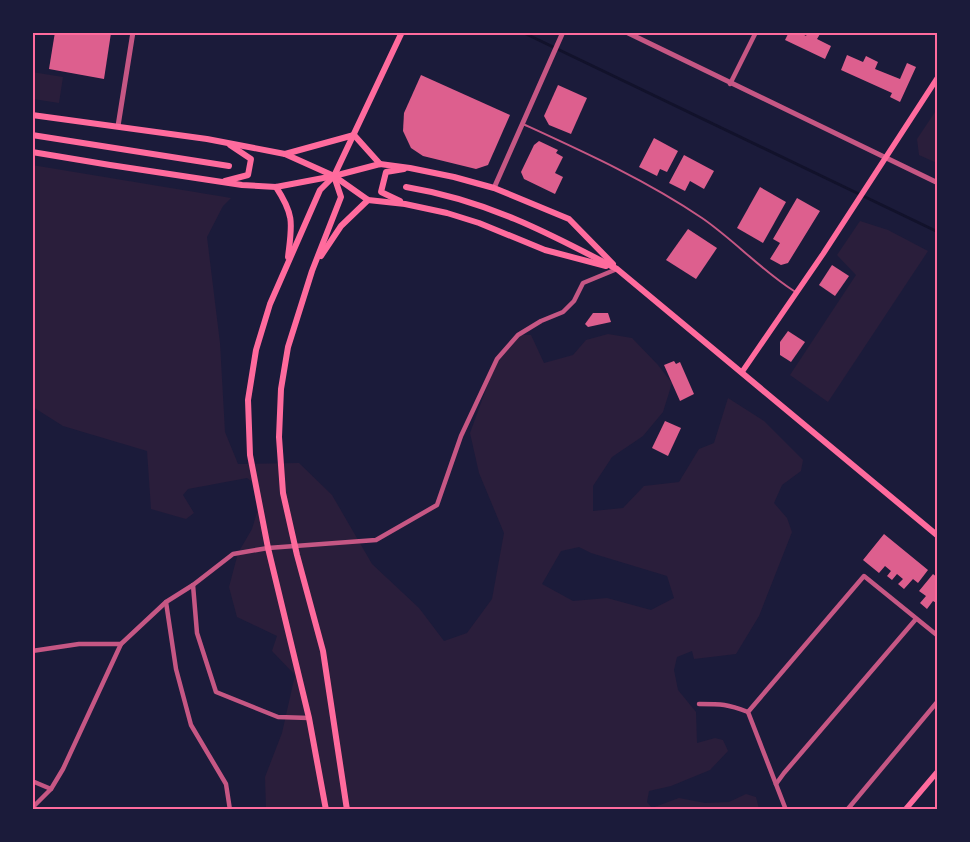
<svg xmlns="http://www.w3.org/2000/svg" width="970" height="842" font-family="Barlow,sans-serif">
<rect width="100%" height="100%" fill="#1b1b3a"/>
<!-- green -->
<g fill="#2a1e3b" fill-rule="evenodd">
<path d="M32 72 63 77 59 103 33 99Z"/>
<path d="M937 109V163L919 155 917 139Z"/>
<path d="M32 165 231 198 223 206 207 237 220 343 225 432 238 464 299 463 332 495 372 564 419 608 444 641 467 633 492 599 504 533 479 473 470 433 497 359 518 335H531L544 363 573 355 586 340 608 334 632 338 658 365 672 383 663 412 643 436 612 457 593 486V511L623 508 644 486 679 482 699 449 714 443 728 398 764 421 803 460 801 471 782 485 774 503 787 518 792 532 759 616 736 654 694 659 692 651 677 657 674 670 678 690 696 712 697 743 715 738 723 740 728 751 710 770 671 786 649 791 647 802 652 808 679 798 705 803 729 802 746 794 756 797 759 809H266L265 777 282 733 295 675 272 651 277 636 237 617 229 587 238 553 252 529 261 499 257 485 247 478 188 489 183 495 194 513 186 519 151 509 147 451 63 426 33 407ZM579 547 591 553 667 576 674 598 651 610 607 598 573 601 542 584 561 551Z"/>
<path d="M860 221 888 230 928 251 828 402 790 375 856 275 837 255Z"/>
</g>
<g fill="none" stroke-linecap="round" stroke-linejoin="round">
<!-- stream -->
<path stroke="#12122b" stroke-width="3" d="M522 32 938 232"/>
</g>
<!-- building -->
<g fill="#dd5f8e">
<path d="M55 32 111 33 104 79 49 69Z"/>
<path d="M789 32H799L806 36 808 32 820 34 817 39 831 46 825 59 785 40Z"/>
<path d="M847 55 863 62 866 56 878 62 875 69 900 79 907 63 916 67 900 102 890 97 892 93 841 70Z"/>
<path d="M421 75 510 115 488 165 476 169 423 156 411 148 403 131 404 113Z"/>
<path d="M558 85 587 98 571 134 549 125 544 116Z"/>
<path d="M654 138 678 151 667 172 660 169 657 176 639 167Z"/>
<path d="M539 141 558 150 556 153 563 157 555 173 563 177 555 194 524 179 521 172 534 145Z"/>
<path d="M684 155 714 171 704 189 690 181 685 191 669 183Z"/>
<path d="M760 187 786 202 763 243 737 228Z"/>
<path d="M797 198 820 211 788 263 781 265 770 259 780 243 773 239Z"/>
<path d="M688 229 717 248 696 279 666 260Z"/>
<path d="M832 265 849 276 835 296 819 285Z"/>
<path d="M593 313H608L611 322 588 327 585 324Z"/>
<path d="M788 331 805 342 791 362 780 355V342Z"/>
<path d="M674 361 676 364 680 362 694 394 680 401 664 365Z"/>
<path d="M665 421 681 428 668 456 652 448Z"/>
<path d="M884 534 928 570 918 583 913 579 904 589 898 584 903 579 897 574 892 580 887 576 891 571 885 566 879 573 863 560Z"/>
<path d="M933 574 938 578V604L933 601 927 609 920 603 926 596 919 591Z"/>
</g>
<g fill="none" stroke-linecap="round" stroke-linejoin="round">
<!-- service -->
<path stroke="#c65784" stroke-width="2" d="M523 124C584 152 646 180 702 218 734 240 761 270 794 291"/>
<!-- minor -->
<g stroke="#c65784" stroke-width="4.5">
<path d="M730 84 756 32"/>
<path d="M193 585 197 633 216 692 278 717 309 718"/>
<path d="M166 602 176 669 191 725 226 784 230 810"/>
<path d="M32 651 79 644H121"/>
<path d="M699 704C722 704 727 704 748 712"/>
<path d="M32 781 51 789"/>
<path d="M776 784 784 773 916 619"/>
<path d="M32 808 51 789 63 769 121 644 166 602 193 585 233 554 268 548 376 540 437 505 461 436 497 359 518 335 541 321 563 312 574 301 583 283 617 269"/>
<path d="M786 810 748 712 864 576 938 636"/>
<path d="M847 810 938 701"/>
</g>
<!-- tertiary -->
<g stroke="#c65784" stroke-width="5">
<path d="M626 32 938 183"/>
<path d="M118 126 133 32"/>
<path d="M494 188 563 32"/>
</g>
<!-- secondary -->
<g stroke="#ff6b9d" stroke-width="5.5">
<path d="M742 372 823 254 938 77"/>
<path d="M905 810 938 771"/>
</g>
<!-- primary -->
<g stroke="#ff6b9d" stroke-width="6">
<path d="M32 115 207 139 285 154 334 176 368 200 405 204 447 213 479 223 545 250 606 266"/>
<path d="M32 135 229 166"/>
<path d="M32 152 110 165 242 185 276 187 334 176 380 164 410 168 454 177 494 188 569 219 613 264"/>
<path d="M285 154 354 135 380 164"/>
<path d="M334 176 341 197 312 271 288 347 281 389 279 437 283 493 297 555 323 651 347 810"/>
<path d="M225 181 248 175 251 159 230 145"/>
<path d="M276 187C295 216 292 224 288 257"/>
<path d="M406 187C485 200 547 232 617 269L938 536"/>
<path d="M400 201 381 192 386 172 404 169"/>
<path d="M321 256 341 226 368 200"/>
<path d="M326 810 309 718 268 548 250 455 248 400 256 350 270 304 320 190 334 176 402 32"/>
</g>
</g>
<!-- border -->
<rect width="970" height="842" fill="none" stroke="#1b1b3a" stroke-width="68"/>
<rect x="34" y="34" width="902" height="774" fill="none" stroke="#ff6b9d" stroke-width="2"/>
</svg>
